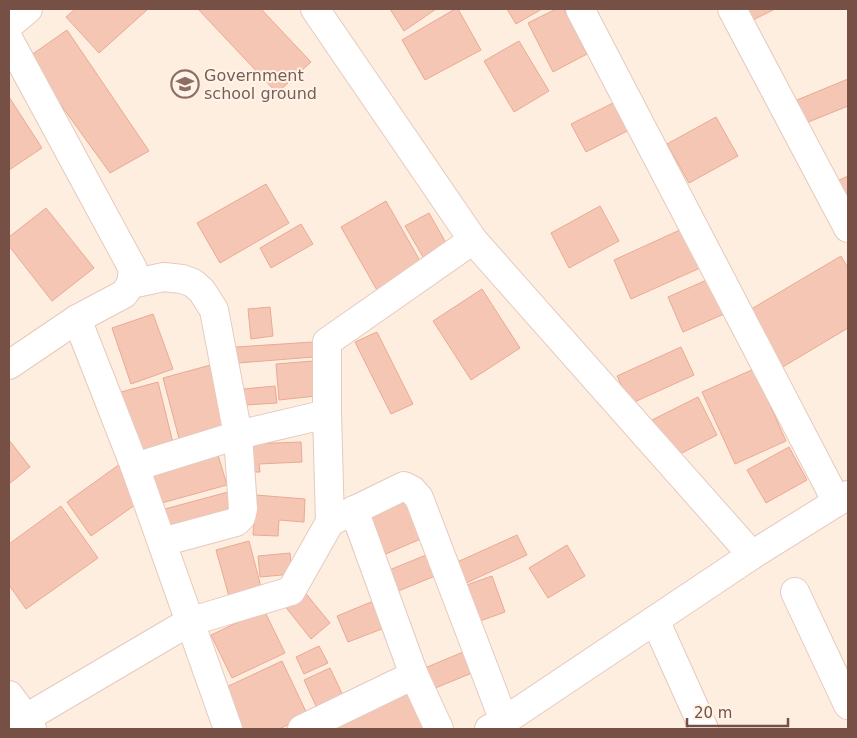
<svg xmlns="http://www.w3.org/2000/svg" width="857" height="738" font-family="'DejaVu Sans',sans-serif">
<rect width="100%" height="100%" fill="#feeedf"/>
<!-- building -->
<g fill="#f6c6b4" stroke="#eaa993">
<path d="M75 9H148L99 53 66 17Z"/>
<path d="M198 9H261L311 62 277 93Z"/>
<path d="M390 9H436L404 31Z"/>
<path d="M455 9H458L481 50 425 80 402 40Z"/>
<path d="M507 9H542L516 24Z"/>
<path d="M556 9H564L587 54 553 72 528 23Z"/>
<path d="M744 9H775L751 21Z"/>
<path d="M67 30 149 151 110 173 27 58Z"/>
<path d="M519 41 549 91 514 112 484 61Z"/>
<path d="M848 79V106L806 123 797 100Z"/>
<path d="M9 97 42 148 9 170Z"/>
<path d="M617 101 631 129 586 152 571 124Z"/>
<path d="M716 117 738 156 689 183 667 144Z"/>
<path d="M848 176V209L835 182Z"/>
<path d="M266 184 289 223 220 263 197 223Z"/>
<path d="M386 201 423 266 378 292 341 227Z"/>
<path d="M600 206 619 241 569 268 551 233Z"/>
<path d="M46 208 94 268 52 301 9 246V237Z"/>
<path d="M429 213 446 243 423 257 405 226Z"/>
<path d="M301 224 313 244 271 268 260 248Z"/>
<path d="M682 229 700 268 631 299 614 260Z"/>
<path d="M841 256 848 268V328L781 368 748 311Z"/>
<path d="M709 279 724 314 683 332 668 297Z"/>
<path d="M482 289 520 348 471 380 433 321Z"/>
<path d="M270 307 273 336 251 339 248 309Z"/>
<path d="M153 314 173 369 131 384 112 328Z"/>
<path d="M377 332 413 404 391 414 355 342Z"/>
<path d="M313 342 314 357 238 363 236 347Z"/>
<path d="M681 347 694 375 630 404 617 376Z"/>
<path d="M313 361 316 396 279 400 276 364Z"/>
<path d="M218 363 236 431 181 446 163 378Z"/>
<path d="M754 369 786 441 735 464 702 392Z"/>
<path d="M158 382 174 447 138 456 121 392Z"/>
<path d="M275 386 277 403 245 405 244 389Z"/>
<path d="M698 397 717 435 672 458 652 420Z"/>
<path d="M9 440 30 467 9 484Z"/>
<path d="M301 442 302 462 259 464 260 472H251L250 444Z"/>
<path d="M789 447 807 480 766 503 747 470Z"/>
<path d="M218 455 227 485 158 504 150 473Z"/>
<path d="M120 464 145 498 91 536 67 502Z"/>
<path d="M228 492 235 516 172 533 165 509Z"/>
<path d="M256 495 305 499 304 522 279 520 278 536 253 535Z"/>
<path d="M407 497 423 538 381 556 364 515Z"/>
<path d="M61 506 98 558 26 609 9 585V544Z"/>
<path d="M517 535 527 555 464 584 455 563Z"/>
<path d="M249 541 262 591 230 600 216 550Z"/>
<path d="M567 545 585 576 548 598 529 568Z"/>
<path d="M290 553 292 574 260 577 258 556Z"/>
<path d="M431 553 440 574 391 594 382 573Z"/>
<path d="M492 576 505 612 472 624 458 588Z"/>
<path d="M303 590 330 623 311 639 284 605Z"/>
<path d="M376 600 387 627 348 642 337 616Z"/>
<path d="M264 610 285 653 232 678 211 635Z"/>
<path d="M319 646 328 663 304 674 296 657Z"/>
<path d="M468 650 477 671 428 691 420 670Z"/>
<path d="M282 661 308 716 279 729H239L220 690Z"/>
<path d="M330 668 347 704 321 717 304 680Z"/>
<path d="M410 681 433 729H307Z"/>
</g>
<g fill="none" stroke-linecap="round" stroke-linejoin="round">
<!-- minor casing -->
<g stroke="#e5cabe" stroke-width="30">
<g id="minor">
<path d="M315 9 473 240 752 555"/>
<path d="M580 9 837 502"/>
<path d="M732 9 848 228"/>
<path d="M9 25 28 9"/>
<path d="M9 40 133 269 131 284 124 294 77 319 9 365"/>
<path d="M131 284 164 277 182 279 193 283 202 291 214 310 238 435 243 509 241 517 236 522 162 542"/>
<path d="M77 319 135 467 228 729"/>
<path d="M135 467 238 435 327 414"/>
<path d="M354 510 414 675 439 729"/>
<path d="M330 522 404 486 412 490 419 498 504 721"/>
<path d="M795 592 848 705"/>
<path d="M655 620 704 729"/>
<path d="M9 695 26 718 32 729"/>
<path d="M11 729 26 718 189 622 291 591 330 522 327 414V342L473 240"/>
<path d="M302 729 414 675"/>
<path d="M489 729 504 721 752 555 848 495"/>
</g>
</g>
<!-- minor -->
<use href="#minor" stroke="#fff" stroke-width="28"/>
</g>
<!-- icons -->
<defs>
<g id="school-ring" transform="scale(1.4375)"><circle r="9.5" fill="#fff3e8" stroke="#8d6e63" stroke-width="1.5"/><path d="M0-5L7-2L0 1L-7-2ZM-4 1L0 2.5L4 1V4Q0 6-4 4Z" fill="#8d6e63"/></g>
</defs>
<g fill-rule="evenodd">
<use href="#school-ring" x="185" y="84"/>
</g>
<g text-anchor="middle" stroke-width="4" stroke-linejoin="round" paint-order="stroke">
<!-- education labels -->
<g font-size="16" fill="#785e54" stroke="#fff3e8" text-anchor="start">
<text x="204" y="81">Government<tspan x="204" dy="18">school ground</tspan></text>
</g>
</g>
<!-- border -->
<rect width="857" height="738" fill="none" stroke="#775045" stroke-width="20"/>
<!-- scale -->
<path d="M687 718v8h101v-8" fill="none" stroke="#775045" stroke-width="2.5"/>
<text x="694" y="718" font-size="15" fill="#775045" stroke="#fff3e8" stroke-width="4" paint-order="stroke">20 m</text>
</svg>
